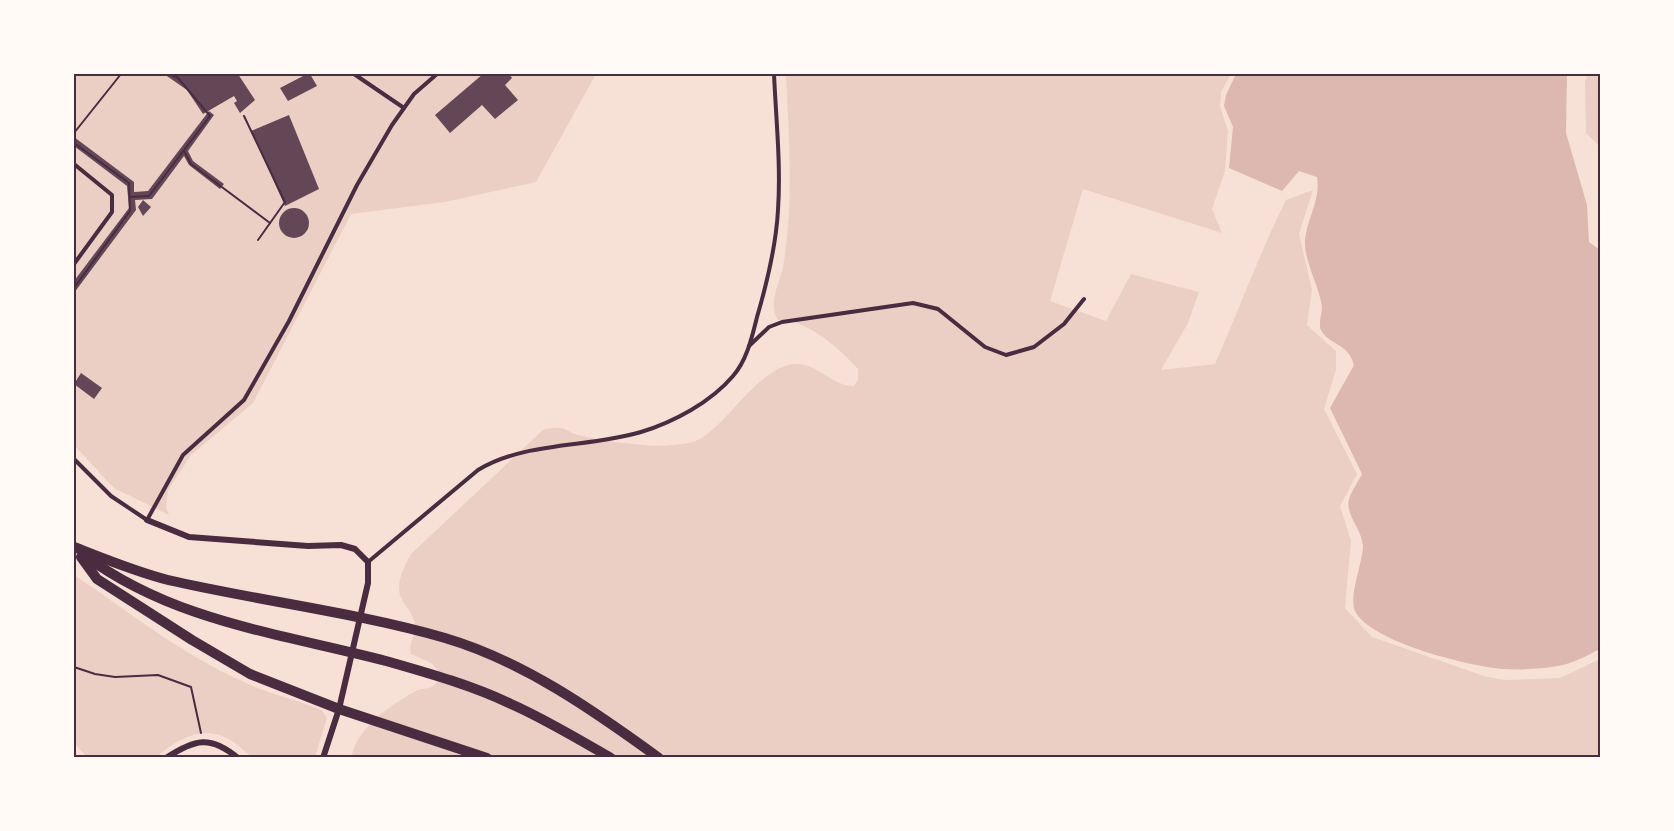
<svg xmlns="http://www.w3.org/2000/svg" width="1674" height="831" font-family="'Open Sans',sans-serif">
<rect width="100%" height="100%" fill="#f7e1d7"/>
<!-- green -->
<g fill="#ebcfc5">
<path d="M74 74H596L536 182 445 202 351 214 253 403 191 455 168 490 166 507 169 515 114 488 74 445Z"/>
<path d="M786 74H1231L1221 92 1220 106 1228 131 1225 171 1212 209 1222 233 1083 189 1050 301 1106 321 1131 274 1199 292 1188 323 1161 370 1215 364C1239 310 1259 254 1286 200L1313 190 1299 234 1312 290 1307 325 1336 351V370L1324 409 1357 474 1340 506 1351 541 1345 608 1372 637 1484 676 1504 680 1560 678 1600 659V757L352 758C353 731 392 704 414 692 420 688 427 689 432 687 439 683 438 676 438 670L431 663 411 654C408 643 415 638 415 628 415 615 406 608 401 598 395 583 404 567 411 554L544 429C571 425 562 432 582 436 603 441 654 448 673 445 681 444 693 443 700 439 730 421 760 366 795 364 818 363 831 386 854 386L858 380V369C840 349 806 318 778 320 767 306 780 281 783 267 794 203 789 138 786 74Z"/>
<path d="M1588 74H1600V147L1586 133 1585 82Z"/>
<path d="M74 575C131 613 181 654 244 682 269 694 296 699 322 710L327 718 315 757C302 757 265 761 254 757 247 755 239 745 232 741 206 724 177 738 157 757H87L74 743Z"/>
</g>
<!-- water -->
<path fill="#dcb8b0" d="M1236 74H1567L1566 133 1587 205 1589 242 1600 250V649C1588 655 1572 664 1558 666 1541 669 1520 670 1503 669 1468 666 1375 643 1356 613 1347 600 1363 562 1363 546 1362 529 1345 515 1349 499 1352 490 1358 482 1362 474L1330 408 1354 365C1348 342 1328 345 1321 330 1318 323 1322 314 1322 307 1319 285 1304 262 1305 240 1307 218 1321 200 1317 177L1299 171 1282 191 1229 168 1233 127 1224 106 1226 95Z"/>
<!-- building -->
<g fill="#644757">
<path d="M164 74H238L255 100 240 113 234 103 237 101 234 96 203 114 187 90Z"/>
<path d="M307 74H310L317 86 288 101 280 88Z"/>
<path d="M483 74H509L512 78 505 85 518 100 495 119 482 105 450 133 435 115Z"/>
<path d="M209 111 214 115 188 151 193 161 224 184 220 189 189 165 184 156 152 199 135 200 136 210 74 293V281L129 208 127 186 74 146V137L134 182V192L148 191Z"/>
<path d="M289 115 319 189 285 206 251 131Z"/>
<path d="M143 200 151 207 143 216 138 207Z"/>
<circle cx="294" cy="223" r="15"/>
<path d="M81 373 102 388 94 399 74 384Z"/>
</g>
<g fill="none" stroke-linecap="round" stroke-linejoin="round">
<!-- path -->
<g stroke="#4a2c40" stroke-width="2">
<path d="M244 116 285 202 258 240"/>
<path d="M74 133 121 74"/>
<path d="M74 143 129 183 130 211 74 288"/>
<path d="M184 151 191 164 270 223"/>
<path d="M130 197 149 196 210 116 178 78 170 74"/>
<path d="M74 667 95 674 115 677 158 675 191 687 201 733"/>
</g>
<!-- service -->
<g stroke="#4a2c40" stroke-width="4">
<path d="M354 74 404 108"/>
<path d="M74 164 112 195V212L74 264"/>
<path d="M749 346 769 327 782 322 913 303 938 309 985 347 1006 355 1034 347 1064 324 1084 299"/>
<path d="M74 459 111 496 147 520 183 455 244 400 289 321 357 185 392 125 414 94 437 74"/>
<path d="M368 562 478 470C526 441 588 448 641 432 674 422 711 402 733 376 747 360 752 337 757 317 767 283 776 246 778 210 781 165 776 119 774 74"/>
</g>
<!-- minor -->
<g stroke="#4a2c40" stroke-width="6">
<path d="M147 520 189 537 308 546 341 545 355 549 368 562V583L339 709 323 758"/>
<path d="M166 758C195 739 210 735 238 758"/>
</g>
<!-- secondary -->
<g stroke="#4a2c40" stroke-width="10">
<path d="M74 547C105 559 136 572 168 580 260 601 354 612 445 638 523 661 593 710 659 758"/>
<path d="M84 555C174 622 280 633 386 661 428 673 471 685 511 704 545 719 578 739 611 758"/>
<path d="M81 557 97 579 192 640 250 674 339 709 487 758"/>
</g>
</g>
<!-- border -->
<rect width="1674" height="831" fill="none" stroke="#fffaf5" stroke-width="150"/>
<rect x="75" y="75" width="1524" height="681" fill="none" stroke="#4a2c40" stroke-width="2"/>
</svg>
